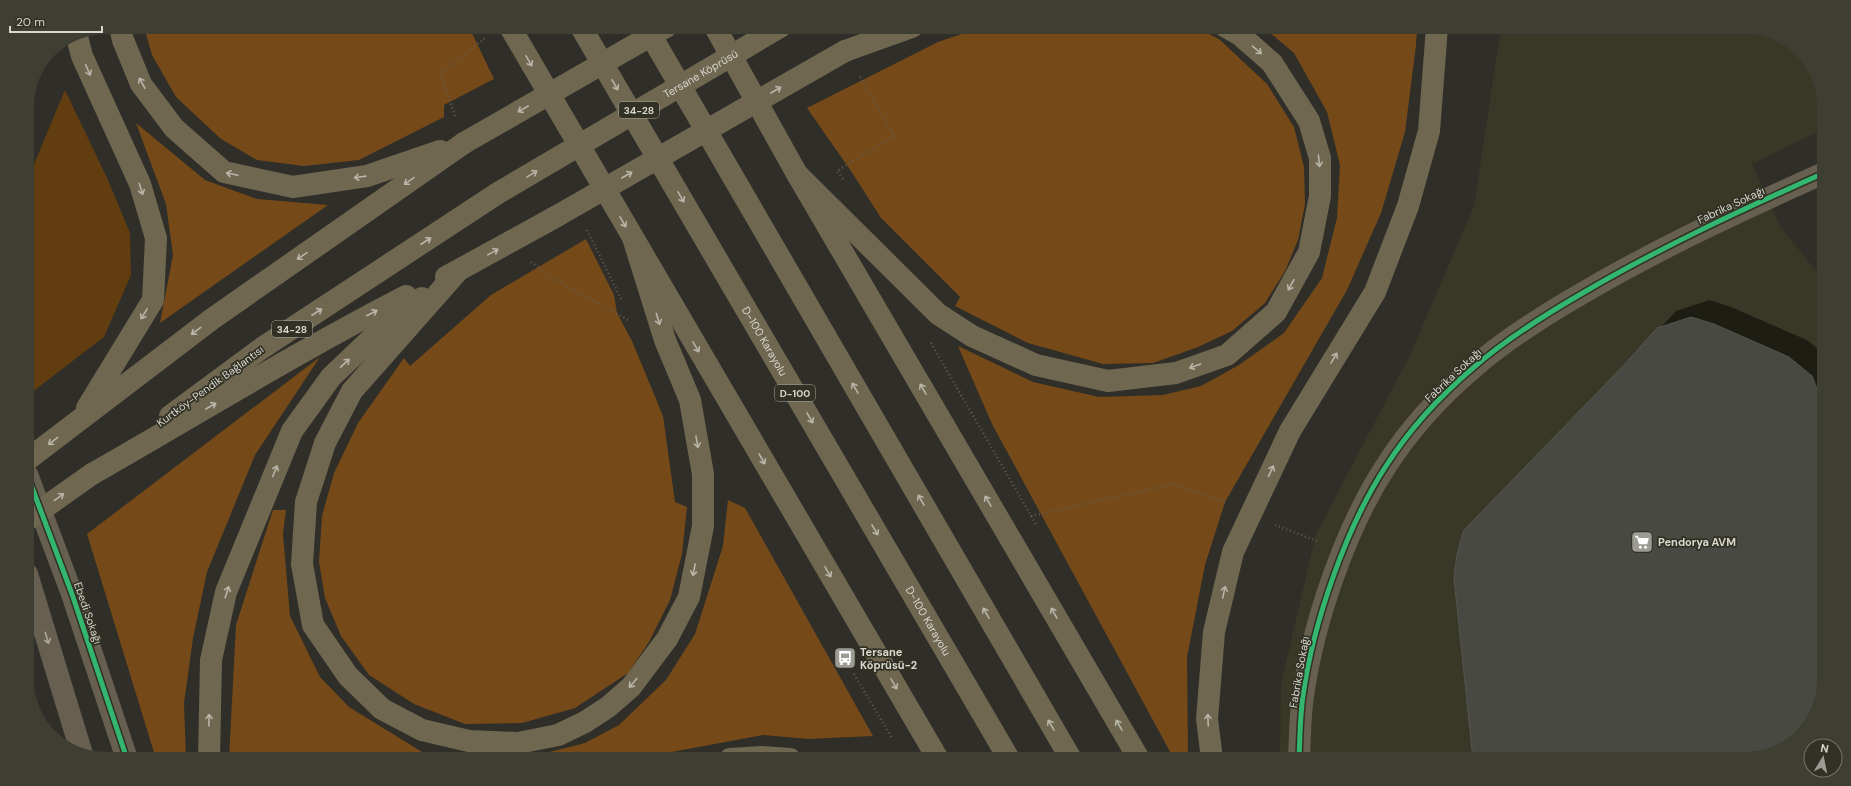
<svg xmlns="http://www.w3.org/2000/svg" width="1851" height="786" font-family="'DM Sans',sans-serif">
<rect width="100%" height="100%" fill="#2f2e28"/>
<!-- built -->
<path fill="#393827" d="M1501 27H1745L1775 33 1808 58 1824 101V129L1752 164 1780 226 1824 281V680L1818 710 1789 746 1745 759H1280L1281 684 1316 534 1410 355 1474 206Z"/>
<!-- green -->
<path fill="#623d10" d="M65 90 108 180 130 233 131 275 104 337 27 396V181Z"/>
<!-- forest -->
<g fill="#764a18">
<path d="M144 27H469L494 79 444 105V117L359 160 304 166 257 160 221 139 176 97 152 55Z"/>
<path d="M982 27H1195L1219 39 1267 84 1294 127 1304 167 1305 204 1298 240 1285 271 1265 303 1232 331 1198 347 1153 363 1103 364 1028 343 955 306 960 297 881 218 851 171 807 108 938 42Z"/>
<path d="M1263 27H1417L1416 45 1405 132 1381 213 1347 290 1225 502 1205 565 1187 657 1188 759H1174L992 424 958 346 1033 382 1099 397 1163 395 1201 386 1239 365 1284 333 1322 278 1337 218 1340 165 1327 112 1294 53Z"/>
<path d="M136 123 205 180 257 199 328 205 160 323 173 255 166 204Z"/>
<path d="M586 239 614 295 617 313 632 341 663 416 675 502 687 507 682 554 670 600 649 642 628 673 575 708 522 723 465 724 414 704 369 675 341 636 325 598 319 562 322 516 334 473 358 423 404 358 410 366 491 295Z"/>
<path d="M320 357 255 455 207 572 193 638 184 703 186 759H156L87 534Z"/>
<path d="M728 500 745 508 873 736 809 739 763 735 634 759H522L585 743 619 725 666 680 695 634 723 546Z"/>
<path d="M273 510H286L283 534 290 616 320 677 349 707 427 755 447 759H229L236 625Z"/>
</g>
<!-- shadow -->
<path fill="#0007" d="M1709 300 1731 307 1807 340 1824 354V680L1818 710 1789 746 1745 759H1474L1625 366 1676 311Z"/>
<!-- building -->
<path fill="#494944" stroke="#545550" d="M1691 317 1714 324 1789 357 1812 376 1824 406V680L1818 710 1789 746 1745 759H1473L1454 578 1457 554 1464 530 1624 365 1657 328Z"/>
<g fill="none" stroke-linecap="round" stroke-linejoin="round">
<!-- path -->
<g stroke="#615c50" stroke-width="2.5" stroke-dasharray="1 3" stroke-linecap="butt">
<path d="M455 116 441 73 485 38"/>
<path d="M843 179 837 171 894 136 859 75"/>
<path d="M587 230 622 301"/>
<path d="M531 262 554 279 630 321"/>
<path d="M931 343 1037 526"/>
<path d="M1031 516 1173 484 1227 503"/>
<path d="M1275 525 1317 541"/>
<path d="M854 674 892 738"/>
</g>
<!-- minor -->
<g stroke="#675f4f" stroke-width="22">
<path d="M27 474 72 594 127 759"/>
<path d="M27 574 82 754"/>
<path d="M1299 759C1300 738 1300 716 1303 696 1313 623 1346 527 1386 466 1409 430 1440 396 1473 368 1506 339 1543 316 1581 294 1659 248 1741 210 1824 173"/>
</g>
<!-- highway -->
<g stroke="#706751" stroke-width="22">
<path d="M120 27 123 40 141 84 174 128 224 172 293 187 367 176 440 151"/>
<path d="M510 27 938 759"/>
<path id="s1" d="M581 27 1009 759"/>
<path d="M646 27 1071 759"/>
<path d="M715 27 797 174 1139 759"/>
<path d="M76 33 82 56 140 184 156 238 153 300 87 408"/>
<path d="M845 51 912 27"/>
<path d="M797 174 938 314 972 336 1036 365 1108 381 1176 373 1227 355 1276 312 1309 252 1320 196V158L1309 121 1272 63 1240 35 1226 27"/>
<path d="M458 271 352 391 325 443 306 502 302 564 313 625 348 676 382 709 422 730 469 741 518 743 558 735 585 722 608 707 631 687 667 639 689 597 703 526V474L690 400 665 340 634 241"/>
<path d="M446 277 557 216"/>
<path d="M170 416 262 348 498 193"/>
<path d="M27 460 212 319 464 143"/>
<path d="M92 474C197 414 299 351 406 296"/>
<path d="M209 759 211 660 226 592 292 431 331 377 389 322 422 298"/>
<path d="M730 759 762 757 790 759"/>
<path d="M1212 759 1207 719 1214 632 1233 552 1290 431 1375 292 1408 206 1429 131 1437 27"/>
</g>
<!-- highway-bridge -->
<g stroke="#706751" stroke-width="22">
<path d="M464 143 666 27"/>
<path id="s2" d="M498 193 780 27"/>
<path d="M557 216 845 51"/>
<path d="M27 520 92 474"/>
</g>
<!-- cycleway casing -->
<g stroke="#323125" stroke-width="8">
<g id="cycleway">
<path d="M27 474 72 594 127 759"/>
<path d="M1299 759C1300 738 1300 716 1303 696 1313 623 1346 527 1386 466 1409 430 1440 396 1473 368 1506 339 1543 316 1581 294 1659 248 1741 210 1824 173"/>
</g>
</g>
<!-- cycleway -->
<use href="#cycleway" stroke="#33b770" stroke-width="5"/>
</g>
<!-- one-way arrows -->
<defs><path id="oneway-shaft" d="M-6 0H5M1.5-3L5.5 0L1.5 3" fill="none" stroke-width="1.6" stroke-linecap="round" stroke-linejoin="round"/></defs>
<g stroke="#b8b5a9">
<use href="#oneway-shaft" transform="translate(1257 50) rotate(40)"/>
<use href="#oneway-shaft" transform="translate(529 61) rotate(60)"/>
<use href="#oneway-shaft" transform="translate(88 70) rotate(66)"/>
<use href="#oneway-shaft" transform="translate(142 83) rotate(-119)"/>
<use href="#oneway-shaft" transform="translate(615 85) rotate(60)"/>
<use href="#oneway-shaft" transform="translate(776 90) rotate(-30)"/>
<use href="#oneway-shaft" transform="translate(523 109) rotate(150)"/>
<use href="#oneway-shaft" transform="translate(1319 161) rotate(85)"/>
<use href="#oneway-shaft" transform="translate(232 174) rotate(-168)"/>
<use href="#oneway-shaft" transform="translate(532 174) rotate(-31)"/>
<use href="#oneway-shaft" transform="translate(627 175) rotate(-30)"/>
<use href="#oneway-shaft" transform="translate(360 177) rotate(172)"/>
<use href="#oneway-shaft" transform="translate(409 181) rotate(145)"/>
<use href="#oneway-shaft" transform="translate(141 189) rotate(72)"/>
<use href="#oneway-shaft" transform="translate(681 197) rotate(60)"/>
<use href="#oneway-shaft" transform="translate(623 222) rotate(60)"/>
<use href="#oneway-shaft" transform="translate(426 241) rotate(-33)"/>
<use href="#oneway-shaft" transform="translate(493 252) rotate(-29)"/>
<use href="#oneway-shaft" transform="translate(302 256) rotate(145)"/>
<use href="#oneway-shaft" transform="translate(1291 285) rotate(119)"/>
<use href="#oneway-shaft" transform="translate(317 312) rotate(-33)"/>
<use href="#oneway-shaft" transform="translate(372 313) rotate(-27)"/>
<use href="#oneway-shaft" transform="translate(144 314) rotate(121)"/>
<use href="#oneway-shaft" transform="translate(658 319) rotate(73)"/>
<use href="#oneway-shaft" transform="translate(196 331) rotate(143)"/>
<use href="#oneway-shaft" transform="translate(696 347) rotate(60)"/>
<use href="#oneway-shaft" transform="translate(1334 358) rotate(-59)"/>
<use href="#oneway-shaft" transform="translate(345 363) rotate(-43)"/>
<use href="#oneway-shaft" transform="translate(1195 366) rotate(160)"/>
<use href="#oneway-shaft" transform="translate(855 388) rotate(-120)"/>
<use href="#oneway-shaft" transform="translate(923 389) rotate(-120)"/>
<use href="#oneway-shaft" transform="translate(211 406) rotate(-30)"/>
<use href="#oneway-shaft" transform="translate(810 418) rotate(60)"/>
<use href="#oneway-shaft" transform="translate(53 441) rotate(142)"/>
<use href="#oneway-shaft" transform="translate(697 442) rotate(80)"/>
<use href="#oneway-shaft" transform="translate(762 459) rotate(60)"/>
<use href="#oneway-shaft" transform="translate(275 471) rotate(-68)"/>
<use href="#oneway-shaft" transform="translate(1271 471) rotate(-65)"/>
<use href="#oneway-shaft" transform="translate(59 497) rotate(-36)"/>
<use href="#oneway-shaft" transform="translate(921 500) rotate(-120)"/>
<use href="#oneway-shaft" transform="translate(988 501) rotate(-120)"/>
<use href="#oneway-shaft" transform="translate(875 530) rotate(60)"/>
<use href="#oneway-shaft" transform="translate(694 570) rotate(101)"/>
<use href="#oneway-shaft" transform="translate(828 572) rotate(60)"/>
<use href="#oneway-shaft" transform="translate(227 592) rotate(-72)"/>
<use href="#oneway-shaft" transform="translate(1224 592) rotate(-77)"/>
<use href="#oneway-shaft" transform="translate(986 613) rotate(-120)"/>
<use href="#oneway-shaft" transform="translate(1054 613) rotate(-120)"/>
<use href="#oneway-shaft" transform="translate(633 683) rotate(131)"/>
<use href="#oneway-shaft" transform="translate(894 684) rotate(60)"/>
<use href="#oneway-shaft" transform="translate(209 720) rotate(-89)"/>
<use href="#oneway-shaft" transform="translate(1208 720) rotate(-93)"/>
<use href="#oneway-shaft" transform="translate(1051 725) rotate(-120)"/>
<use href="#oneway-shaft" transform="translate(1119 725) rotate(-120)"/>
</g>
<use stroke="#aaa79c" href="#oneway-shaft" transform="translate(47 638) rotate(73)"/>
<!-- icons -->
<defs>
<g id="supermarket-square" transform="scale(1.15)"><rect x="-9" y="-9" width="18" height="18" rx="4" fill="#9c9c95" stroke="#323125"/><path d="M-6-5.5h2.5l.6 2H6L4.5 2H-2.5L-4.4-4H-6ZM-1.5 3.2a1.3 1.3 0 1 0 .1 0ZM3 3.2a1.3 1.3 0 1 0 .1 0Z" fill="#fff"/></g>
<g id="bus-square" transform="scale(1.15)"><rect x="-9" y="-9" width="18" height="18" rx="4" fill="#9c9c95" stroke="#323125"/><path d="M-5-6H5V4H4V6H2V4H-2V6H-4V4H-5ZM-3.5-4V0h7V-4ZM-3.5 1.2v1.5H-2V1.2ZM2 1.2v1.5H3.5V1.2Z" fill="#fff"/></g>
</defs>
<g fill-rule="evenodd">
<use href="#supermarket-square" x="1642" y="542"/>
<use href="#bus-square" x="845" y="658"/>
</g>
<g text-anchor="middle" stroke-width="3.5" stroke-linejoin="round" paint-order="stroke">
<!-- shield labels -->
<g fill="#323125" stroke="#a6a59c" stroke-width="1">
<rect x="619" y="102" width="40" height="16" rx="3"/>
<rect x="272" y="321" width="40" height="16" rx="3"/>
<rect x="775" y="385" width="40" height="16" rx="3"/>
</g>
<g font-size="10" font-weight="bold" fill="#d7d7cf">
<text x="639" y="114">34-28</text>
<text x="292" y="333">34-28</text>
<text x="795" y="397">D-100</text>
</g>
<!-- street labels -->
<g font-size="11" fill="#d7d7cf" stroke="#323125">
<text dy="4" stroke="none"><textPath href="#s2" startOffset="235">Tersane Köprüsü</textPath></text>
<text transform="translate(1731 205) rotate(-25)" y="4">Fabrika Sokağı</text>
<text dy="4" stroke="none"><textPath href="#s1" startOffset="364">D-100 Karayolu</textPath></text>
<text transform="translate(1453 375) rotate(-43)" y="4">Fabrika Sokağı</text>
<text transform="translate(210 386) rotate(-36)" y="4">Kurtköy-Pendik Bağlantısı</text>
<text transform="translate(88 613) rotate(71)" y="4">Ebedi Sokağı</text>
<text dy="4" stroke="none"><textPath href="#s1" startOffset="688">D-100 Karayolu</textPath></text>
<text transform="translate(1299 672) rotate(-80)" y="4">Fabrika Sokağı</text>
</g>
<!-- poi labels -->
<g font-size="11" font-weight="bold" fill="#d7d7cf" stroke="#323125" text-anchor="start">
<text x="1658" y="546">Pendorya AVM</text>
<text x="860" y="656">Tersane<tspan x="860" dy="13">Köprüsü-2</tspan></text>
</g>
</g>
<!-- crop -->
<path d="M0 0H1851V786H0ZM106 34H1745A72 72 0 0 1 1817 106V680A72 72 0 0 1 1745 752H106A72 72 0 0 1 34 680V106A72 72 0 0 1 106 34Z" fill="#3f3e33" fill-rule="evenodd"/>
<!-- north arrow -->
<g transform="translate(1823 758) rotate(10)"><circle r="19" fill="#323125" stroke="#747369"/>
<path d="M0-3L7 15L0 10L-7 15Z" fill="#9c9c95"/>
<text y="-6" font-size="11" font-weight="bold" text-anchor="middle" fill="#d7d7cf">N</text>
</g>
<!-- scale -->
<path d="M10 26v6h92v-6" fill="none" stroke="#d7d7cf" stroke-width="2"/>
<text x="16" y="26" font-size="12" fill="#d7d7cf" stroke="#323125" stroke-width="3" paint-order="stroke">20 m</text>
</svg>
